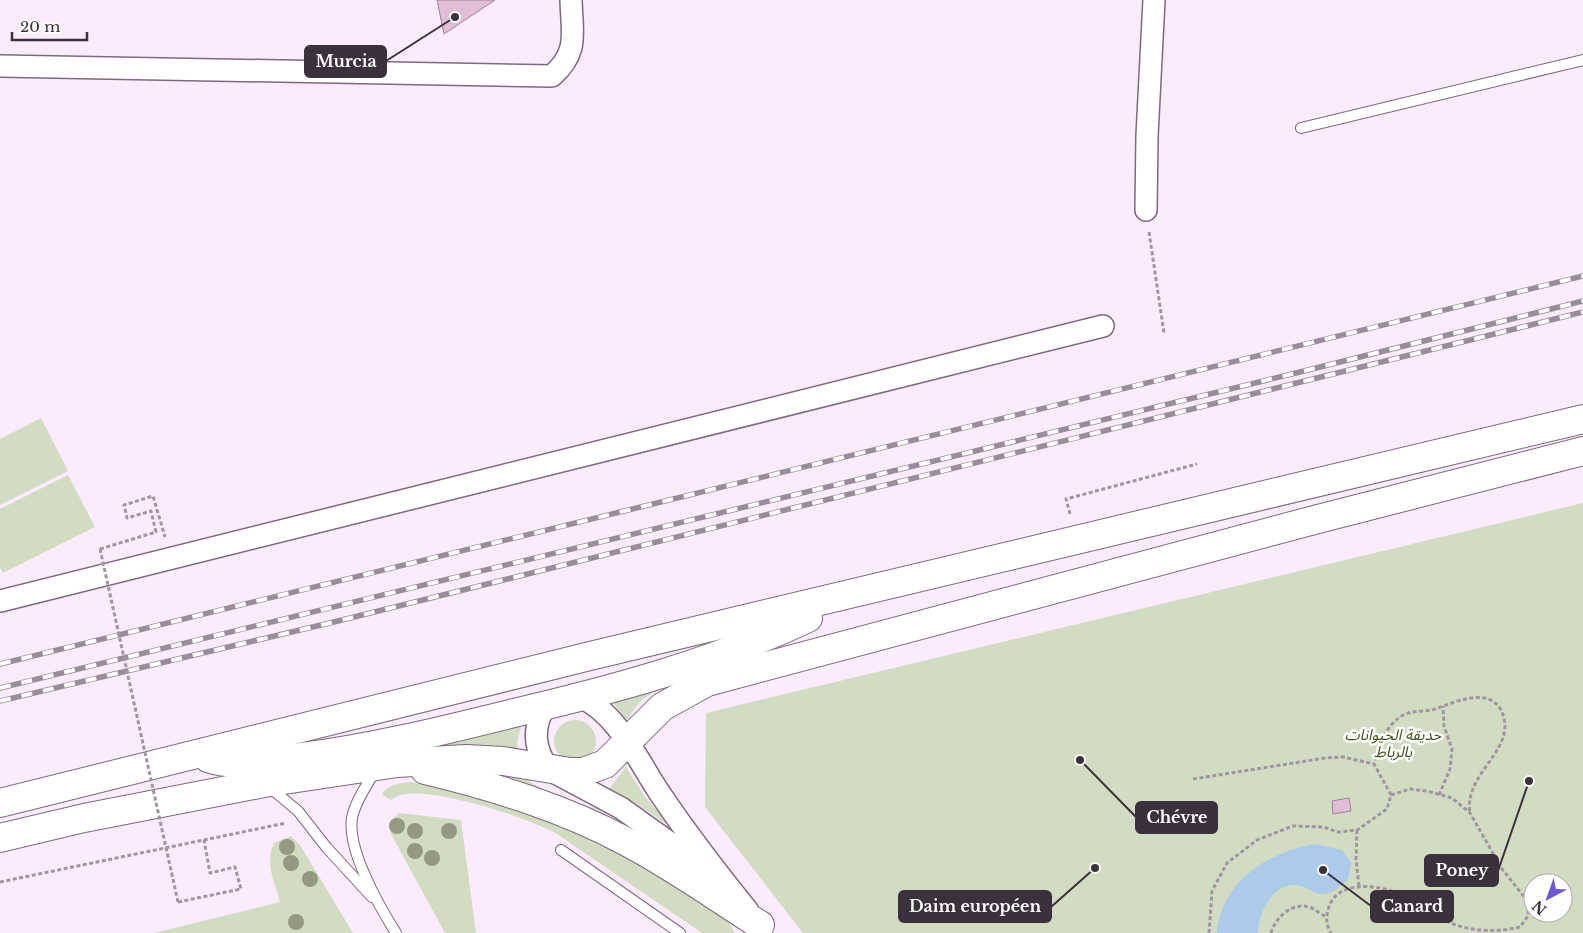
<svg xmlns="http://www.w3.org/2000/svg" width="1583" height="933" font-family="'Libre Baskerville','Noto Sans Arabic',serif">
<rect width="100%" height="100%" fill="#fbebfc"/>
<!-- green -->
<g fill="#d2dcc3" fill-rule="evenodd">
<path d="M41 418 68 471 0 505V439Z"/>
<path d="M68 475 95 527 3 573 0 567V509Z"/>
<path d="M1583 503V933H803L705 807 706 713ZM1533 883H1563V913H1533Z"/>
<path d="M663 685 640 702 626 720 611 700Z"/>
<circle cx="575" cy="741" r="21"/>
<path d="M522 723 517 742 518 749 457 745 418 749Z"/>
<path d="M626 767 645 797 672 828 637 804 609 789Z"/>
<path d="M469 773 526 779 543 790 596 809 626 827Z"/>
<path d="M411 782 457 787 601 839 723 914 735 933H702L554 832C525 817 432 786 400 795 396 796 394 799 390 800L382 794C389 784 400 783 411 782Z"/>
<path d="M399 813 461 820 476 933H445L391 834C390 824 391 819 399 813Z"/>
<path d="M291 836 300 845 353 933H154L280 902C275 882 264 863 274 843Z"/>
</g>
<!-- water -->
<path fill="#accaea" d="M1315 844 1342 850 1351 863 1348 880C1340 886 1334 893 1324 894 1312 895 1304 883 1291 885 1270 888 1258 915 1258 933H1217C1221 881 1269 852 1315 844Z"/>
<!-- building -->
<g fill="#e2bdd7" stroke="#a08398">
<path d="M437 0H495L444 34Z"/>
<path d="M1349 798 1351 811 1333 814 1332 801Z"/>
</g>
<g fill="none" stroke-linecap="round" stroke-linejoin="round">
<!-- lane casing -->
<g stroke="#7f6881" stroke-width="12">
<g id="lane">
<path d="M1301 128 1583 60"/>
<path d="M376 769C368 784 355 801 352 818 347 850 379 906 396 933"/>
<path d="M268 786 298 811 327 848 372 897"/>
<path d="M561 850 680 933"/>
</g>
</g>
<!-- street casing -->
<g stroke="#7f6881" stroke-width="24">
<g id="street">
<path d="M0 66 552 76C579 52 572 34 571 0"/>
<path d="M1146 210 1147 136 1154 0"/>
<path d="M0 601 1103 326"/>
<path d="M580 697C618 713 639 763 661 795 688 835 718 874 748 911"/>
<path d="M545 706C532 728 534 748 548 769L621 808 708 870"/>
</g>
</g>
<!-- highway casing -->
<g stroke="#7f6881" stroke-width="30">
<g id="highway">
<path d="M208 758C236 768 273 760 302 757 372 748 441 731 510 714 612 690 713 663 808 618"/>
<path d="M425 770C495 787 564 808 627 842 673 866 716 897 760 925"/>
<path d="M0 803 590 656 1583 419"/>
<path d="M0 838 84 818 264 783 397 763 466 759 503 761 570 772H583L605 764 662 707 707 682 1318 519 1583 451"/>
</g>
</g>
<!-- path -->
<g stroke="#a295a3" stroke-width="3" stroke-dasharray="4 2.5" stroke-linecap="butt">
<path d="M1149 232 1164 333"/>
<path d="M1070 514 1066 499 1197 464"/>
<path d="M100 549 156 532 151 511 127 518 124 505 153 496 165 537"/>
<path d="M1193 779 1325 758 1343 757 1374 764"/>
<path d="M1391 795 1374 764C1377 749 1383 734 1393 723 1409 707 1418 714 1435 709 1453 703 1488 686 1501 710 1520 749 1463 772 1470 813"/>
<path d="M1439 795 1450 769 1452 749 1444 726 1443 706"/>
<path d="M1357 830 1356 860 1359 886"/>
<path d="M0 882 286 823"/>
<path d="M178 902 241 889 235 867 210 873 204 840"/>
<path d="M1209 933 1212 891 1227 863 1257 840 1293 826 1323 827 1338 832 1357 830 1387 809 1391 795 1410 789 1427 791 1452 798 1470 813 1502 869 1529 903 1528 916 1520 927C1503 931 1485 932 1467 928 1438 922 1424 905 1399 894 1380 885 1341 880 1330 904 1326 914 1325 924 1331 933"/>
<path d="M1271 933C1275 918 1292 902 1309 907 1315 909 1321 914 1326 917"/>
</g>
<!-- lane -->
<use href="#lane" stroke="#fff" stroke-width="10"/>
<!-- street -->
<use href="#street" stroke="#fff" stroke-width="21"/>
<!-- highway -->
<use href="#highway" stroke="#fff" stroke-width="28"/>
<!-- rail casing -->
<g stroke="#9a8d9b" stroke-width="5.5">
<g id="rail">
<path d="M0 664 1583 276"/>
<path d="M0 688 1300 372 1583 301"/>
<path d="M0 701 338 621 1583 312"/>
</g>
</g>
<!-- rail -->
<use href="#rail" stroke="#fefefe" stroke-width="4" stroke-dasharray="11" stroke-linecap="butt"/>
<!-- path-bridge -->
<path stroke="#a295a3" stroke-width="3" stroke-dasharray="4 2.5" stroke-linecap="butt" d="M100 549 178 902"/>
</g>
<!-- trees -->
<g fill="#969981">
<circle cx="397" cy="826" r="8"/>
<circle cx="415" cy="831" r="8"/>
<circle cx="449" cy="831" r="8"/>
<circle cx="287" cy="847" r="8"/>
<circle cx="415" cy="851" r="8"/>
<circle cx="432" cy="858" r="8"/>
<circle cx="291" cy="863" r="8"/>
<circle cx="310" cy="879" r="8"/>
<circle cx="296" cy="922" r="8"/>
</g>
<g text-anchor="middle" stroke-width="5" stroke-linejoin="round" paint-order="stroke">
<!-- park labels -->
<g font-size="15" font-style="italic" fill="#44561c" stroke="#fefefe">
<text x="1393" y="740">حديقة الحيوانات<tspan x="1393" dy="17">بالرباط</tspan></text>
</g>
</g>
<!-- callouts -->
<path fill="none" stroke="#3b313c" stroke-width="2" d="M455 17L386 61M1080 760L1136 817M1529 781L1498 871M1323 870L1371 906M1095 868L1051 907"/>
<g fill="#3b313c" stroke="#fefefe" stroke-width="2">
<circle cx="455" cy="17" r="5"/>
<circle cx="1080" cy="760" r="5"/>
<circle cx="1529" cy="781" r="5"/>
<circle cx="1323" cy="870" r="5"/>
<circle cx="1095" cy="868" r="5"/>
</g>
<g fill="#3b313c" stroke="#3b313c" stroke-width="2">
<rect x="305" y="46" width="81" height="31" rx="5"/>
<rect x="1136" y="802" width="81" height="31" rx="5"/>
<rect x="1425" y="855" width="73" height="31" rx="5"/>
<rect x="1371" y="891" width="82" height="31" rx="5"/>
<rect x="899" y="891" width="152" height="31" rx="5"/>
</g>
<g font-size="16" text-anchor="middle" font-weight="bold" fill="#fff">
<text x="346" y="67">Murcia</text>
<text x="1177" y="823">Chévre</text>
<text x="1462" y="876">Poney</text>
<text x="1412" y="912">Canard</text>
<text x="975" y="912">Daim européen</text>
</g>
<!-- north arrow -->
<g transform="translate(1548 898) rotate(221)"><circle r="24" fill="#fefefe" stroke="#b0acb0"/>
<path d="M0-4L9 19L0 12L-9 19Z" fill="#6e57d1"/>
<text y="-8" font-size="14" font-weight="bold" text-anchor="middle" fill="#3b313c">N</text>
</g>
<!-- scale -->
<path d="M12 32v8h75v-8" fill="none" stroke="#3b313c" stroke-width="2.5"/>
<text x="20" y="32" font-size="15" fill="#3b313c" stroke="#fefefe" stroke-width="4" paint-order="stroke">20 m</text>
</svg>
